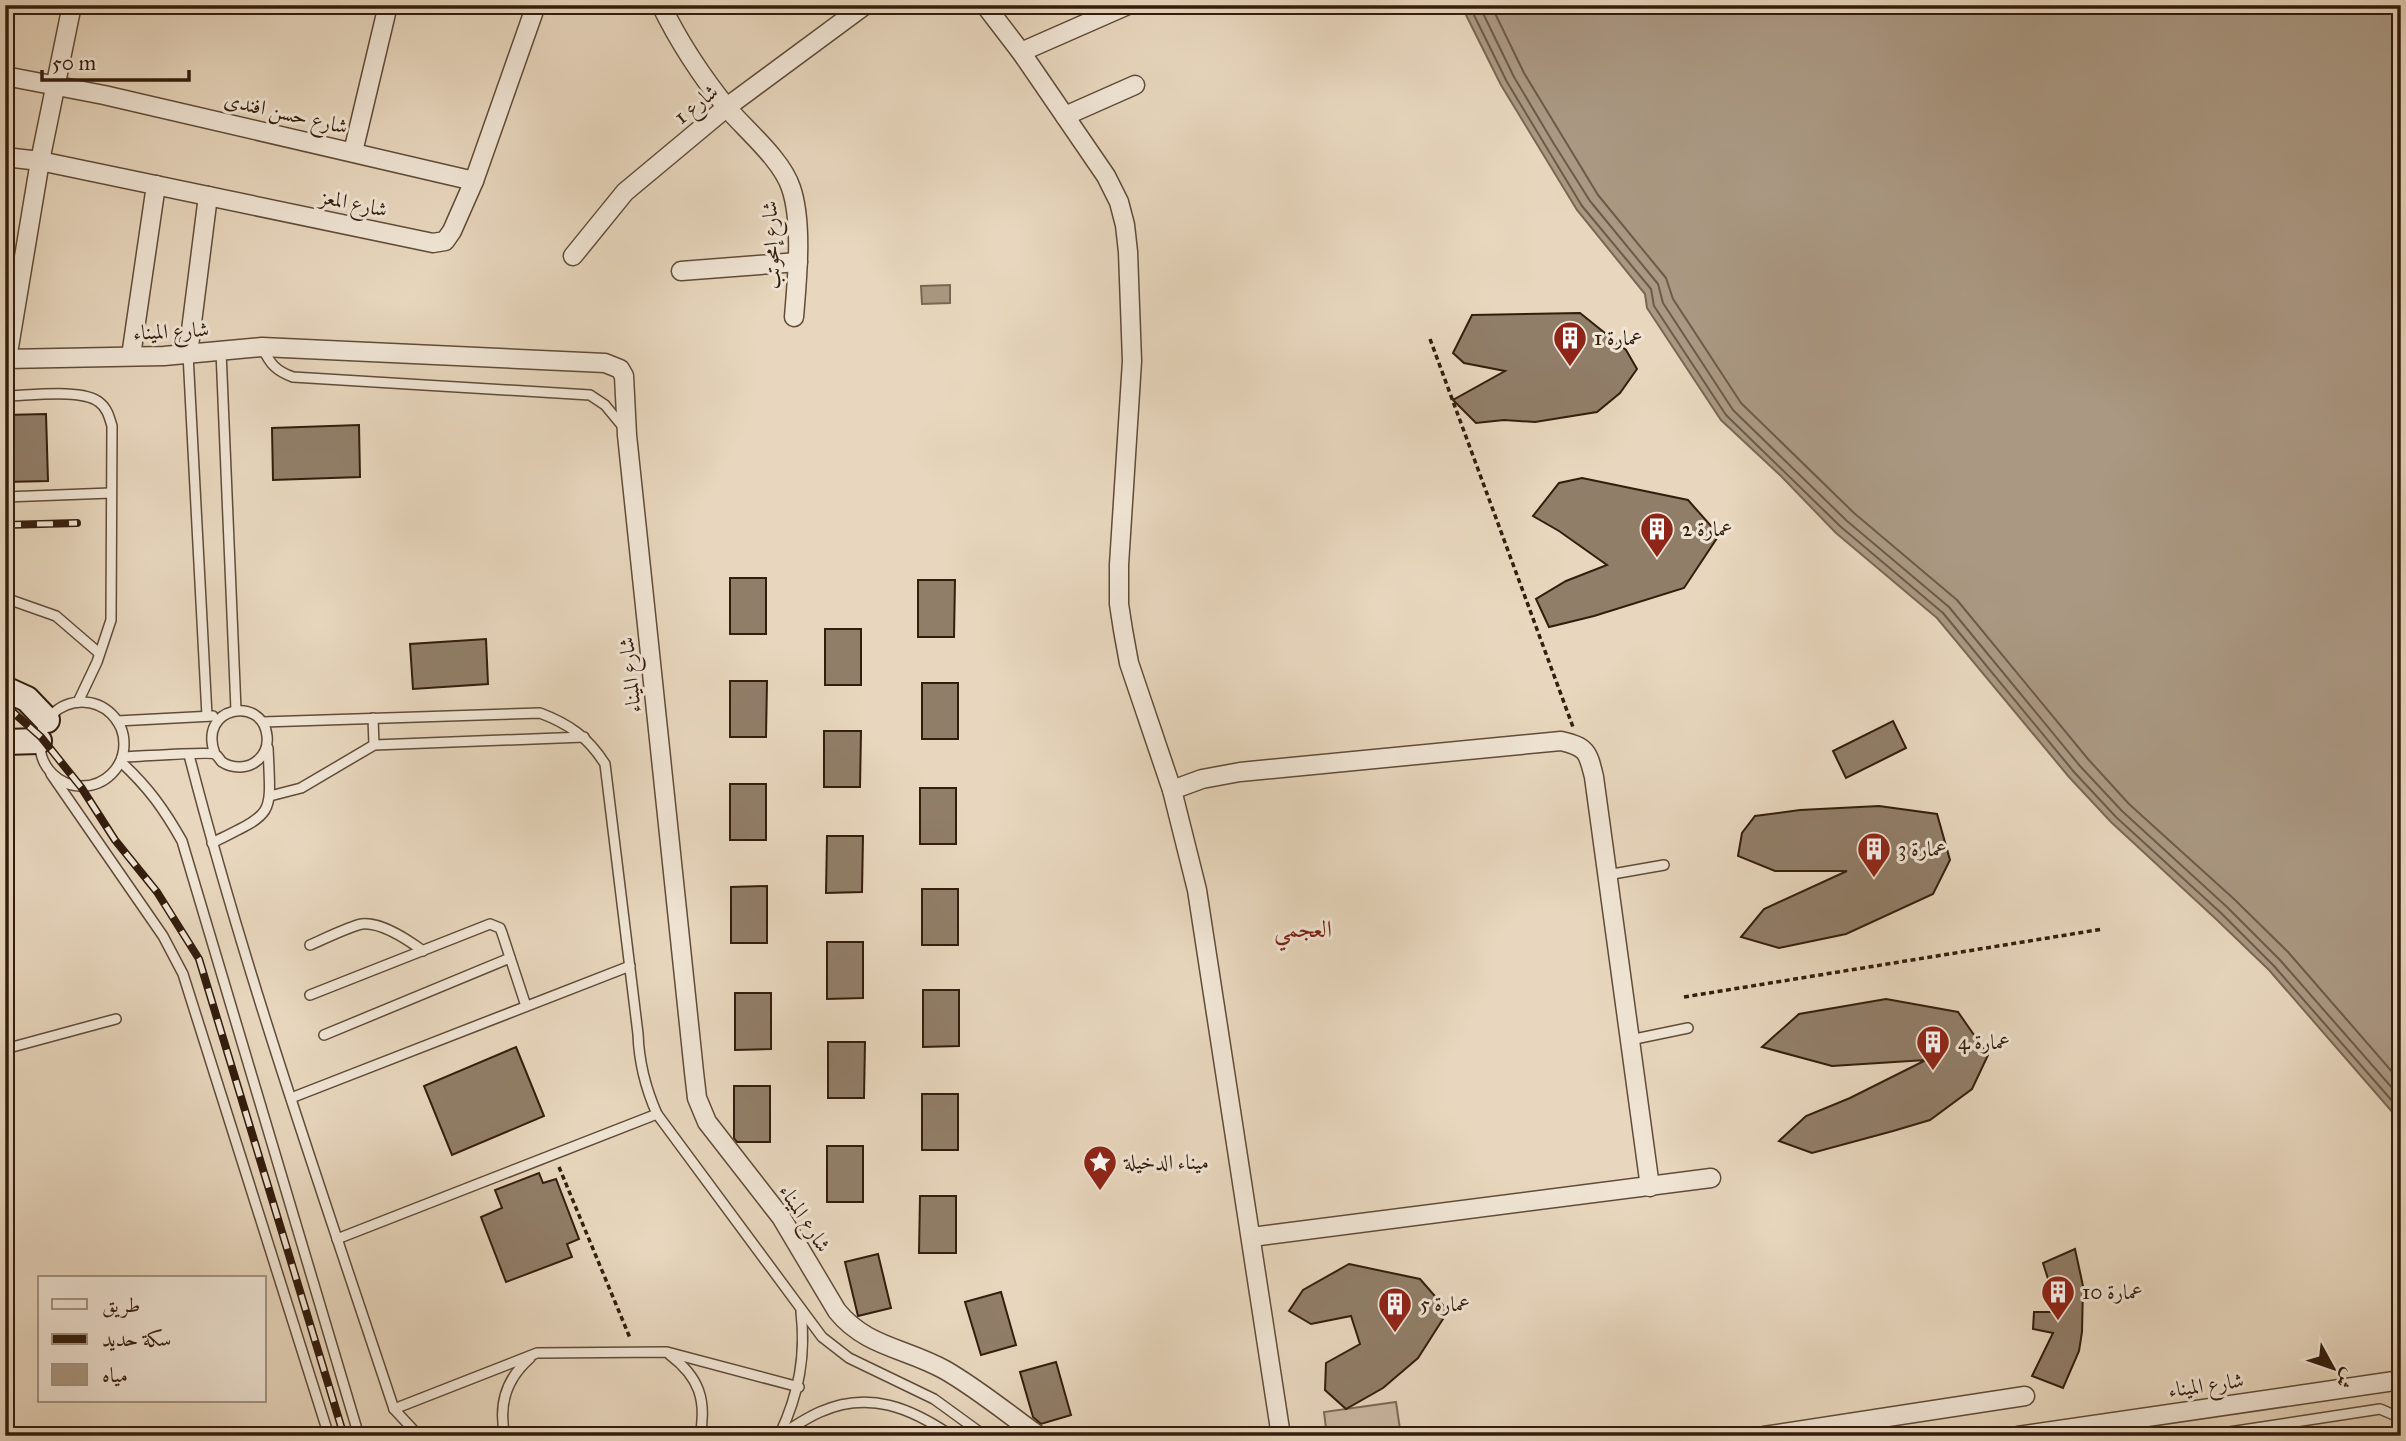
<svg xmlns="http://www.w3.org/2000/svg" width="2406" height="1441" font-family="'IM FELL Great Primer',Amiri,serif">
<rect width="100%" height="100%" fill="#e8d7be"/>
<filter id="stains"><feTurbulence type="fractalNoise" baseFrequency=".00286" numOctaves="4"/><feColorMatrix values="0 0 0 0 .2 0 0 0 0 .09 0 0 0 0 .02 0 0 0 .5 -.17"/></filter>
<radialGradient id="worn" r=".72"><stop offset=".6" stop-color="#630" stop-opacity="0"/><stop offset="1" stop-color="#630" stop-opacity=".3"/></radialGradient>
<!-- green -->
<path fill="#c9b7a0" stroke="#7e6a56" stroke-width="2" d="M1396 1402 1401 1436H1327L1324 1412Z"/>
<!-- water -->
<g fill="#aa9882" stroke="#7a6753" stroke-width="2">
<path d="M1461 5H2401V1122L2269 970 2216 919 2111 822 2069 777 1937 618 1836 533 1781 476 1721 420 1647 308 1645 294 1577 210 1501 85Z"/>
<path d="M950 285V303L922 304 921 286Z"/>
</g>
<g fill="none" stroke-linecap="round" stroke-linejoin="round">
<!-- shore -->
<g stroke="#6e5a48" stroke-width="2">
<path d="M1469 5 1507 82 1582 206 1651 289 1654 306 1726 415 1841 527 1943 613 2074 772 2116 817 2221 913 2274 966 2401 1111"/>
<path d="M1479 5 1514 77 1554 144 1590 201 1658 284 1663 303 1733 410 1847 521 1949 607 2080 766 2122 811 2227 907 2280 960 2401 1098"/>
<path d="M1491 5 1524 73 1598 195 1666 278 1673 299 1741 403 1854 513 1957 600 2088 759 2129 804 2234 899 2288 952 2401 1082"/>
</g>
</g>
<!-- building -->
<g fill="#917e69" stroke="#331d0d" stroke-width="2">
<path d="M1580 313 1626 350 1637 369 1620 393 1597 412 1535 422 1504 420 1476 423 1453 400 1505 371 1464 363 1453 353 1472 315Z"/>
<path d="M46 414 48 481 5 482V415Z"/>
<path d="M359 425 360 477 273 480 272 428Z"/>
<path d="M1582 478 1688 500 1719 535 1684 588 1594 616 1549 627 1536 599 1566 581 1607 565 1559 531 1533 516 1559 483Z"/>
<rect x="730" y="578" width="36" height="56"/>
<path d="M918 580H955L954 637H918Z"/>
<rect x="825" y="629" width="36" height="56"/>
<path d="M486 639 488 684 413 689 410 644Z"/>
<path d="M730 681H767L766 737H730Z"/>
<rect x="922" y="683" width="36" height="56"/>
<path d="M1893 721 1906 748 1846 778 1833 751Z"/>
<path d="M824 731H861L860 787H824Z"/>
<rect x="730" y="784" width="36" height="56"/>
<rect x="920" y="788" width="36" height="56"/>
<path d="M1879 806 1937 814 1950 860 1933 894 1846 934 1779 948 1741 937 1764 909 1847 871H1775L1738 856 1742 833 1755 816 1800 810Z"/>
<path d="M827 836H863L862 892 826 893Z"/>
<path d="M767 886V943H731V887Z"/>
<rect x="922" y="889" width="36" height="56"/>
<path d="M827 942H863V998L827 999Z"/>
<path d="M923 990H959V1046L923 1047Z"/>
<path d="M735 993H771V1049L735 1050Z"/>
<path d="M1886 999 1958 1012 1988 1055 1972 1089 1930 1120 1893 1131 1812 1153 1779 1141 1806 1116 1850 1098 1926 1060 1832 1066 1762 1047 1799 1014Z"/>
<path d="M828 1042H865L864 1098H828Z"/>
<path d="M516 1047 544 1116 452 1155 424 1086Z"/>
<path d="M734 1086H770V1142H737L734 1138Z"/>
<rect x="922" y="1094" width="36" height="56"/>
<rect x="827" y="1146" width="36" height="56"/>
<path d="M539 1173 543 1183 556 1179 579 1239 567 1244 572 1257 506 1282 481 1217 502 1208 495 1190Z"/>
<path d="M920 1196H956V1253H919Z"/>
<path d="M2075 1249 2083 1286 2082 1332 2079 1351 2063 1388 2032 1376 2053 1333 2033 1329 2034 1312H2053L2049 1282 2043 1263Z"/>
<path d="M878 1254 891 1308 858 1316 845 1262Z"/>
<path d="M1349 1264 1420 1279 1448 1311 1418 1358 1383 1388 1346 1409 1325 1390 1326 1363 1360 1344 1351 1316 1311 1324 1289 1311 1303 1290Z"/>
<path d="M1001 1292 1016 1345 981 1355 965 1302Z"/>
<path d="M1056 1362 1071 1415 1041 1424 1033 1417 1020 1372Z"/>
</g>
<g fill="none" stroke-linecap="round" stroke-linejoin="round">
<!-- lane casing -->
<g stroke="#604c39" stroke-width="12">
<g id="lane">
<path d="M262 347C270 364 276 371 293 377L590 395 605 405 624 428"/>
<path d="M221 351 236 710"/>
<path d="M188 354 207 716"/>
<path d="M5 396C27 396 82 388 99 402 107 408 109 416 112 426L111 620 97 662 78 702"/>
<path d="M5 497 111 493"/>
<path d="M5 598 56 616 99 653"/>
<circle cx="82" cy="744" r="42"/>
<path d="M373 718 374 745"/>
<path d="M117 721 213 716"/>
<path d="M263 722 540 713C569 724 588 737 605 764L638 1034C639 1063 645 1087 657 1114L822 1337 849 1358 934 1399 985 1436"/>
<path d="M189 755C246 976 322 1192 394 1409L419 1436"/>
<path d="M122 757C136 757 208 751 215 754 218 756 220 760 222 762 233 769 248 769 258 760 265 754 268 745 267 736 263 695 197 706 215 754"/>
<path d="M121 762C148 787 164 809 182 841L359 1436"/>
<path d="M51 774 163 936 183 974 329 1436"/>
<path d="M270 796 301 788 374 745 584 737"/>
<path d="M212 843C276 811 271 818 268 748"/>
<path d="M1607 875 1664 865"/>
<path d="M310 945C322 940 350 926 362 924 382 922 408 940 423 951"/>
<path d="M310 995 490 924 500 928 502 933 526 1006"/>
<path d="M324 1035 510 958"/>
<path d="M1630 1040 1688 1028"/>
<path d="M5 1049 116 1019"/>
<path d="M291 1098 630 966"/>
<path d="M337 1239 657 1114"/>
<path d="M670 1355C699 1377 707 1400 700 1436"/>
<path d="M394 1409 537 1353 667 1352 799 1387"/>
<path d="M780 1434C799 1393 806 1356 801 1312"/>
<path d="M505 1436C498 1405 506 1379 530 1358"/>
<path d="M778 1436C792 1428 806 1418 820 1412 869 1390 911 1408 952 1436"/>
<path d="M2203 1436 2380 1409 2401 1418"/>
</g>
</g>
<!-- street casing -->
<g stroke="#604c39" stroke-width="21">
<g id="street">
<path d="M661 5C679 42 702 77 728 109 747 131 782 160 791 188 803 223 797 280 794 317"/>
<path d="M985 5 1021 52 1106 176 1119 202 1125 225 1128 252 1132 361 1119 565V604L1123 630 1129 663 1172 790 1197 890 1281 1436"/>
<path d="M1021 52 1128 5"/>
<path d="M5 76 104 95 474 181"/>
<path d="M1065 116 1135 85"/>
<path d="M353 152 388 5"/>
<path d="M5 157 40 161 433 243 445 241 452 231 474 181 536 5"/>
<path d="M573 256 625 192 727 107 865 5"/>
<path d="M681 271 798 262"/>
<path d="M188 354 208 196"/>
<path d="M131 356 156 185"/>
<path d="M5 359 164 356 262 347 605 363 620 369 624 376 627 435 694 1072 697 1098 707 1122 781 1217 837 1311C866 1347 906 1348 945 1370 978 1389 1008 1414 1039 1436"/>
<path d="M7 359 40 161 72 5"/>
<path d="M1172 790 1202 779 1240 772 1561 741C1587 747 1588 752 1594 777L1650 1187"/>
<path d="M1252 1237 1711 1178"/>
<path d="M1764 1436 2025 1396"/>
<path d="M2018 1436 2401 1380"/>
</g>
</g>
<!-- secondary casing -->
<g stroke="#331d0d" stroke-width="28">
<g id="secondary">
<path d="M5 689 27 699 47 720"/>
<path d="M5 742 39 741"/>
</g>
</g>
<!-- path -->
<g stroke="#331d0d" stroke-width="3.5" stroke-dasharray="5 3.5" stroke-linecap="butt">
<path d="M1430 339 1573 727"/>
<path d="M1684 997 2103 929"/>
<path d="M559 1167 630 1338"/>
</g>
<!-- lane -->
<use href="#lane" stroke="#f0e5d5" stroke-width="9"/>
<!-- street -->
<use href="#street" stroke="#f0e5d5" stroke-width="18"/>
<!-- secondary -->
<use href="#secondary" stroke="#f0e5d5" stroke-width="24"/>
<!-- rail casing -->
<g stroke="#331d0d" stroke-width="8">
<g id="rail">
<path d="M5 525 77 523"/>
<path d="M5 705 41 737 81 787 115 840 157 892 199 959 344 1436"/>
</g>
</g>
<!-- rail -->
<use href="#rail" stroke="#f0e5d5" stroke-width="5" stroke-dasharray="16" stroke-linecap="butt"/>
</g>
<!-- icons -->
<defs>
<g id="building-pin" transform="scale(1.75)"><path d="M0 17L-7.5 6A9.5 9.5 0 1 1 7.5 6Z" fill="#8f2418" stroke="#f0e5d5"/><path d="M-4-6H4V6H1V3H-1V6H-4ZM-2.5-4.3h1.7v1.8h-1.7ZM.8-4.3h1.7v1.8H.8ZM-2.5-1h1.7V.8h-1.7ZM.8-1h1.7V.8H.8Z" fill="#fff"/></g>
<g id="sight-pin" transform="scale(1.75)"><path d="M0 17L-7.5 6A9.5 9.5 0 1 1 7.5 6Z" fill="#8f2418" stroke="#f0e5d5"/><path d="M0-6L1.8-2.2L6-1.7L2.9 1.2L3.7 5.4L0 3.3L-3.7 5.4L-2.9 1.2L-6-1.7L-1.8-2.2Z" fill="#fff"/></g>
</defs>
<g fill-rule="evenodd">
<use href="#building-pin" x="1570" y="338"/>
<use href="#building-pin" x="1657" y="529"/>
<use href="#building-pin" x="1874" y="849"/>
<use href="#building-pin" x="1933" y="1042"/>
<use href="#sight-pin" x="1100" y="1162"/>
<use href="#building-pin" x="2058" y="1292"/>
<use href="#building-pin" x="1395" y="1304"/>
</g>
<g text-anchor="middle" stroke-width="6" stroke-linejoin="round" paint-order="stroke">
<!-- street labels -->
<g font-size="21" fill="#331d0d" stroke="#f0e5d5">
<text transform="translate(696 104) rotate(-39)" y="7">شارع 1</text>
<text transform="translate(286 113) rotate(13)" y="7">شارع حسن افندى</text>
<text transform="translate(354 203) rotate(12)" y="7">شارع المعز</text>
<text transform="translate(771 245) rotate(-92)" y="7">شارع إمحوتب</text>
<text transform="translate(171 331) rotate(-3)" y="7">شارع الميناء</text>
<text transform="translate(630 675) rotate(-96)" y="7">شارع الميناء</text>
<text transform="translate(805 1218) rotate(57)" y="7">شارع الميناء</text>
<text transform="translate(2206 1385) rotate(-8)" y="7">شارع الميناء</text>
</g>
<!-- poi labels -->
<g font-size="21" fill="#331d0d" stroke="#f0e5d5" text-anchor="start">
<text x="1594" y="345">عمارة 1</text>
<text x="1682" y="536">عمارة 2</text>
<text x="1898" y="856">عمارة 3</text>
<text x="1958" y="1049">عمارة 4</text>
<text x="1124" y="1169">ميناء الدخيلة</text>
<text x="2082" y="1299">عمارة 10</text>
<text x="1420" y="1311">عمارة 5</text>
</g>
<!-- quarter labels -->
<g font-size="24" fill="#7a1f14" stroke="#f0e5d5">
<text x="1303" y="937">العجمي</text>
</g>
</g>
<!-- margin -->
<rect width="2406" height="1441" fill="none" stroke="#e8d7be" stroke-width="28"/>
<rect x="7" y="7" width="2392" height="1427" fill="none" stroke="#331d0d" stroke-width="3.5"/>
<rect x="14" y="14" width="2378" height="1413" fill="none" stroke="#331d0d" stroke-width="2"/>
<!-- legend -->
<rect x="38" y="1276" width="228" height="126" fill="#f0e5d5" stroke="#a49585" stroke-width="2"/>
<rect x="52" y="1299" width="35" height="10" fill="#f0e5d5" stroke="#a49585" stroke-width="2"/>
<text x="102" y="1312" font-size="21" fill="#331d0d">طريق</text>
<rect x="52" y="1334" width="35" height="10" fill="#331d0d" stroke="#a49585" stroke-width="2"/>
<text x="102" y="1346" font-size="21" fill="#331d0d">سكة حديد</text>
<rect x="52" y="1364" width="35" height="21" fill="#aa9882" stroke="#a49585" stroke-width="2"/>
<text x="102" y="1382" font-size="21" fill="#331d0d">مياه</text>
<!-- north arrow -->
<g transform="translate(2333 1368) rotate(130)" stroke="#f0e5d5" stroke-width="5" paint-order="stroke">
<path d="M0-5L12 26L0 18L-12 26Z" fill="#331d0d"/>
<text y="-10" font-size="19" font-weight="bold" text-anchor="middle" fill="#331d0d">ش</text>
</g>
<!-- scale -->
<path d="M42 70v10h147v-10" fill="none" stroke="#331d0d" stroke-width="3.5"/>
<text x="52" y="70" font-size="21" fill="#331d0d" stroke="#f0e5d5" stroke-width="5" paint-order="stroke">50 m</text>
<rect width="100%" height="100%" filter="url(#stains)"/>
<rect width="100%" height="100%" fill="url(#worn)"/>
</svg>
